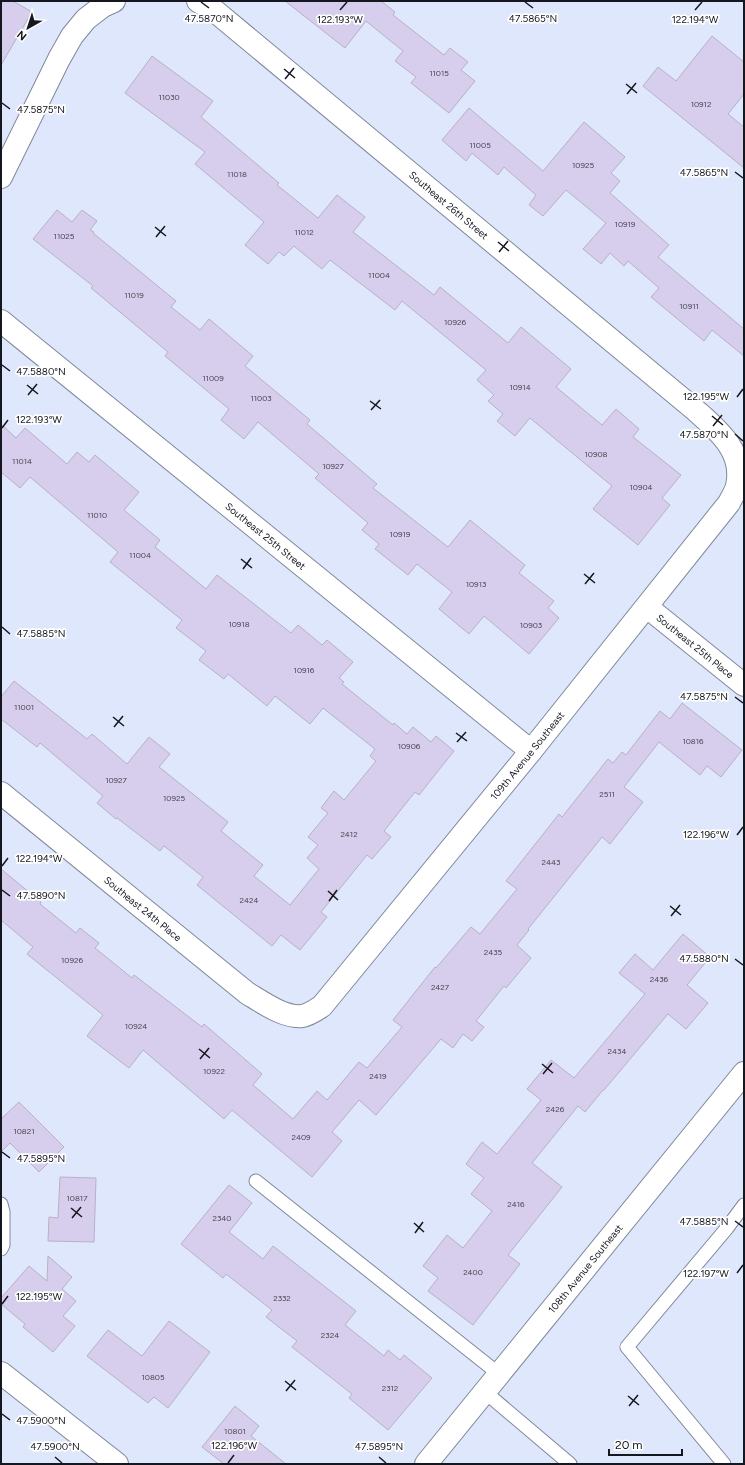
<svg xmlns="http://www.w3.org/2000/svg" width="745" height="1465" font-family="Figtree,sans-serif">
<rect width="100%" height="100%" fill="#dee7fb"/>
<!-- building -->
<g fill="#d7cdec" stroke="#b7b1c5">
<path d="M1 1H13L32 12 1 65Z"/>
<path d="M285 1H381L395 12 393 15 444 55 450 48 468 62 461 70 475 81 449 113 411 83 416 77 395 61 403 51 366 21 345 48Z"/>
<path d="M712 36 744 62V94L728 114 744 127V168L643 86 658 67 676 81Z"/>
<path d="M152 56 213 101 201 117 279 183 277 185 318 218 337 195 365 217 353 232 434 295 440 287 508 343 521 327 571 369 556 387 602 425 616 409 639 429 633 437 681 475 662 498 670 505 638 545 593 509 612 486 530 418 515 436 497 421 503 414 488 401 494 395 477 380 486 370 402 301 395 310 330 260 322 269 294 246 284 256 279 252 268 264 245 245 264 222 195 164 205 152 125 93Z"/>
<path d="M469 108 543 171 584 122 625 157 611 173 620 181 610 193 669 245 658 257 744 329V356L712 330 704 341 651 297 659 288 628 261 624 266 610 253 601 264 583 249 606 223 566 190 543 216 529 205 536 195 504 167 498 175 472 153 466 161 442 140Z"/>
<path d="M57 210 72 222 82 210 97 221 90 230 94 232 93 233 176 301 171 307 200 330 209 319 253 356 245 366 310 420 307 424 377 484 373 488 448 547 470 520 525 565 519 573 554 601 548 608 559 618 529 654 484 616 469 634 439 609 452 592 417 564 408 575 375 549 379 544 362 530 368 523 315 478 319 474 258 422 244 439 221 420 229 409 165 356 168 352 91 288 93 286 33 239Z"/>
<path d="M1 424 16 438 25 428 67 464 77 452 89 462 95 455 139 492 124 510 160 540 155 547 206 589 217 575 291 633 298 625 322 645 327 640 353 662 339 678 344 682 342 684 393 725 394 723 407 734 413 727 431 742 436 736 454 751 419 795 415 792 384 831 391 837 372 859 367 855 321 912 327 917 300 950 281 935 272 946 197 885 203 877 164 846 160 851 117 818 116 819 97 803 103 796 40 743 37 747 1 719V697L14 681 87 739 92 734 127 764 149 737 170 754 159 767 228 822 221 831 263 865 254 876 290 905 319 869 307 858 318 845 308 837 328 813 321 808 334 791 344 800 376 761 370 756 375 749 323 708 310 724 275 696 267 706 228 674 224 679 199 660 206 651 176 628 182 620 110 562 118 552 30 477 20 488 1 472Z"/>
<path d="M682 703 742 750 721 777 707 766 700 775 659 742 624 787 643 802 610 844 602 837 528 929 529 930 517 945 531 958 506 988 504 986 476 1021 484 1027 472 1041 463 1034 453 1048 441 1039 376 1115 359 1100 332 1132 342 1141 312 1177 232 1110 224 1119 143 1050 129 1068 87 1036 103 1015 27 954 33 947 1 920V869L41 902 40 904 76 933 80 928 99 943 95 948 132 978 134 975 202 1027 204 1024 262 1074 253 1085 293 1119 317 1091 327 1100 359 1062 367 1068 402 1027 393 1020 435 967 436 968 471 927 480 934 517 889 506 881 559 814 562 817 608 759 613 763 622 752 626 755 660 711 670 719Z"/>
<path d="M683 934 710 957 687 985 708 1003 686 1029 668 1014 604 1090H603L585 1112 578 1106 532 1163 562 1187 508 1255 520 1264 473 1325 428 1291 438 1278 423 1266 447 1235 463 1248 492 1211 471 1194 484 1178 466 1164 482 1142 497 1154 541 1100 527 1089 551 1060 574 1078 645 994 619 973 635 954 653 970Z"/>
<path d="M19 1102 64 1147 39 1172 10 1143 1 1152V1119Z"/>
<path d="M60 1177 96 1178 94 1242 48 1241 49 1217 58 1218Z"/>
<path d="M229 1185 252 1203 229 1232 263 1259 273 1246 356 1311 345 1325 384 1356 388 1350 400 1360 404 1355 432 1378 388 1430 349 1398 352 1394 292 1347 297 1341 266 1317 272 1310 226 1274 223 1278 181 1244Z"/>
<path d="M48 1256 72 1277 62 1289 76 1301 63 1316 75 1326 53 1352 23 1327 25 1324 1 1304V1298L29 1266 47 1281Z"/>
<path d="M169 1321 210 1352 168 1408 154 1397 148 1403 87 1356 108 1330 142 1356Z"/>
<path d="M235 1406 259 1426 251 1436 286 1464H224L202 1447Z"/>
</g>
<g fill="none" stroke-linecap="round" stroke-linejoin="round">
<!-- lane casing -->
<g stroke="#80889a" stroke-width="15">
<g id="lane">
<path d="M256 1181 499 1374"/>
<path d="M1 1204 3 1212V1245L1 1249"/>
<path d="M485 1392 570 1464"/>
<path d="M724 1464 627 1347 727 1228 744 1205"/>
</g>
</g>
<!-- street casing -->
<g stroke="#80889a" stroke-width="24">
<g id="street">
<path d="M1 177 59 59 72 36 86 19 103 6 114 1"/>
<path id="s1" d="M1 321 531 751"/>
<path id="s2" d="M647 607 744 685"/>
<path id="s3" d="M1 793 247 993C262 1002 284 1018 302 1016 309 1015 316 1010 322 1006L531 751 729 503C732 497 736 491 737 486 745 450 716 429 693 408L216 12 198 1"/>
<path d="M1 1373 117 1464"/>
</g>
</g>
<!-- secondary casing -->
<g stroke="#80889a" stroke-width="24">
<g id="secondary">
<path id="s4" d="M426 1464 744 1073"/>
</g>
</g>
<!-- lane -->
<use href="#lane" stroke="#fff" stroke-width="13"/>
<!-- street -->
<use href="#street" stroke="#fff" stroke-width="22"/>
<!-- secondary -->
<use href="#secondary" stroke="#fff" stroke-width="22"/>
</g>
<!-- ticks -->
<path fill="none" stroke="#15171e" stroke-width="1.5" d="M201 2 209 8M525 2 533 8M340 10 347 2M695 10 702 2M284 69 295 78M285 79 294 68M626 84 637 93M627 94 636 83M2 103 10 109M735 172 743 178M155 227 166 236M156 237 165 226M498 242 509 251M499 252 508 241M2 365 10 371M27 385 38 394M28 395 37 384M737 397 743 389M370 401 381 409M371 410 380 400M712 416 723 425M713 426 722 415M2 428 8 420M735 434 743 441M241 559 252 568M243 569 251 558M584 574 595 583M585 584 594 573M2 627 10 634M735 697 743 703M113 717 124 726M114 727 123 716M456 733 467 741M457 742 466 732M737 835 743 827M2 866 8 858M2 890 10 896M328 891 338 900M329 901 337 890M670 906 681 915M671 916 680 905M735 959 743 965M199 1049 210 1058M200 1059 209 1048M542 1064 553 1073M543 1074 552 1063M2 1152 10 1158M71 1208 82 1217M72 1218 81 1207M735 1221 743 1227M414 1223 424 1232M415 1233 423 1222M737 1273 743 1265M2 1304 8 1296M285 1381 296 1390M286 1391 295 1380M628 1396 639 1405M629 1406 638 1395M2 1414 10 1420M55 1457 62 1463M379 1457 386 1463M228 1463 234 1455"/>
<g text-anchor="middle" stroke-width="3.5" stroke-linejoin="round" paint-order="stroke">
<!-- number labels -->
<g font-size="8" fill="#464452">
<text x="439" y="76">11015</text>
<text x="169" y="100">11030</text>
<text x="701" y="107">10912</text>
<text x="480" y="148">11005</text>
<text x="583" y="168">10925</text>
<text x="237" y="177">11018</text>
<text x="625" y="227">10919</text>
<text x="304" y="235">11012</text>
<text x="64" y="239">11025</text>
<text x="379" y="278">11004</text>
<text x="134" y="298">11019</text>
<text x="689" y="309">10911</text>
<text x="455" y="325">10926</text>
<text x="213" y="381">11009</text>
<text x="520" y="390">10914</text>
<text x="261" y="401">11003</text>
<text x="596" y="457">10908</text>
<text x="22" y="464">11014</text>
<text x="333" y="469">10927</text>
<text x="641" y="490">10904</text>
<text x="97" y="518">11010</text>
<text x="400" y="537">10919</text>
<text x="140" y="558">11004</text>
<text x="476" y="587">10913</text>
<text x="239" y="627">10918</text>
<text x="531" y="628">10903</text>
<text x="304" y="673">10916</text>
<text x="24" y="710">11001</text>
<text x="693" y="744">10816</text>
<text x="409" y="749">10906</text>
<text x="116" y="783">10927</text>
<text x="607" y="797">2511</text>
<text x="174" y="801">10925</text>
<text x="349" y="837">2412</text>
<text x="551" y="865">2443</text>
<text x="249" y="903">2424</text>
<text x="493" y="955">2435</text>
<text x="72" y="963">10926</text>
<text x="659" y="982">2436</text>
<text x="440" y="990">2427</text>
<text x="136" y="1029">10924</text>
<text x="617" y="1054">2434</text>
<text x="214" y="1074">10922</text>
<text x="378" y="1079">2419</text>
<text x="555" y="1112">2426</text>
<text x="24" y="1134">10821</text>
<text x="301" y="1140">2409</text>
<text x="77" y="1201">10817</text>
<text x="516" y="1207">2416</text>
<text x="222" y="1221">2340</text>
<text x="473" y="1275">2400</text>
<text x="282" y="1301">2332</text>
<text x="330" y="1338">2324</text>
<text x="153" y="1380">10805</text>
<text x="390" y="1391">2312</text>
<text x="235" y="1434">10801</text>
</g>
<!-- street labels -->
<g font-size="10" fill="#15171e" stroke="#fff">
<text transform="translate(449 205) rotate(40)" y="4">Southeast 26th Street</text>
<text dy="4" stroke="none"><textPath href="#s1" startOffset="341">Southeast 25th Street</textPath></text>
<text dy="4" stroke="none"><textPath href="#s2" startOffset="62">Southeast 25th Place</textPath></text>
<text dy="4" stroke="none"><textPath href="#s3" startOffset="724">109th Avenue Southeast</textPath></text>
<text dy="4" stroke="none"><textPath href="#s3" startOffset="183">Southeast 24th Place</textPath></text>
<text dy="4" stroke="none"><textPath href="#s4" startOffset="252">108th Avenue Southeast</textPath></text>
</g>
</g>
<g font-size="10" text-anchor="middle" fill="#15171e" stroke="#fff" stroke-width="3.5" stroke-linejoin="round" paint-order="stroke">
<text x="209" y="22">47.5870°N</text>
<text x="533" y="22">47.5865°N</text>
<text x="340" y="23">122.193°W</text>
<text x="695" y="23">122.194°W</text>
<text x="41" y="113">47.5875°N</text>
<text x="704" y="176">47.5865°N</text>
<text x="41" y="375">47.5880°N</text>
<text x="706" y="400">122.195°W</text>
<text x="39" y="423">122.193°W</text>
<text x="704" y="438">47.5870°N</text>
<text x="41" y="637">47.5885°N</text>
<text x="704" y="700">47.5875°N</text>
<text x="706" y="838">122.196°W</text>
<text x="39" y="862">122.194°W</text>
<text x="41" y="899">47.5890°N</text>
<text x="704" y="962">47.5880°N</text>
<text x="41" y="1162">47.5895°N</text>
<text x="704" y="1225">47.5885°N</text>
<text x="706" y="1277">122.197°W</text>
<text x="39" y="1300">122.195°W</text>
<text x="41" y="1424">47.5900°N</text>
<text x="234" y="1449">122.196°W</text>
<text x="55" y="1450">47.5900°N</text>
<text x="379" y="1450">47.5895°N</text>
</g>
<!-- border -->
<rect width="745" height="1465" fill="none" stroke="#15171e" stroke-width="4"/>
<!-- north arrow -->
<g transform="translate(28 28) rotate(219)" stroke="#ffffff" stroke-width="3" paint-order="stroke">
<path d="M0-3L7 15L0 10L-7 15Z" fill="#15171e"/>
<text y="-6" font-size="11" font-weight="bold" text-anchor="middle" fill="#15171e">N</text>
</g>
<!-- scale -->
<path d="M609 1449v6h73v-6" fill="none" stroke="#15171e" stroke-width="2"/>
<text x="615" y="1449" font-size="12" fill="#15171e" stroke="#ffffff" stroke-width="3" paint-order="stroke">20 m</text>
</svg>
